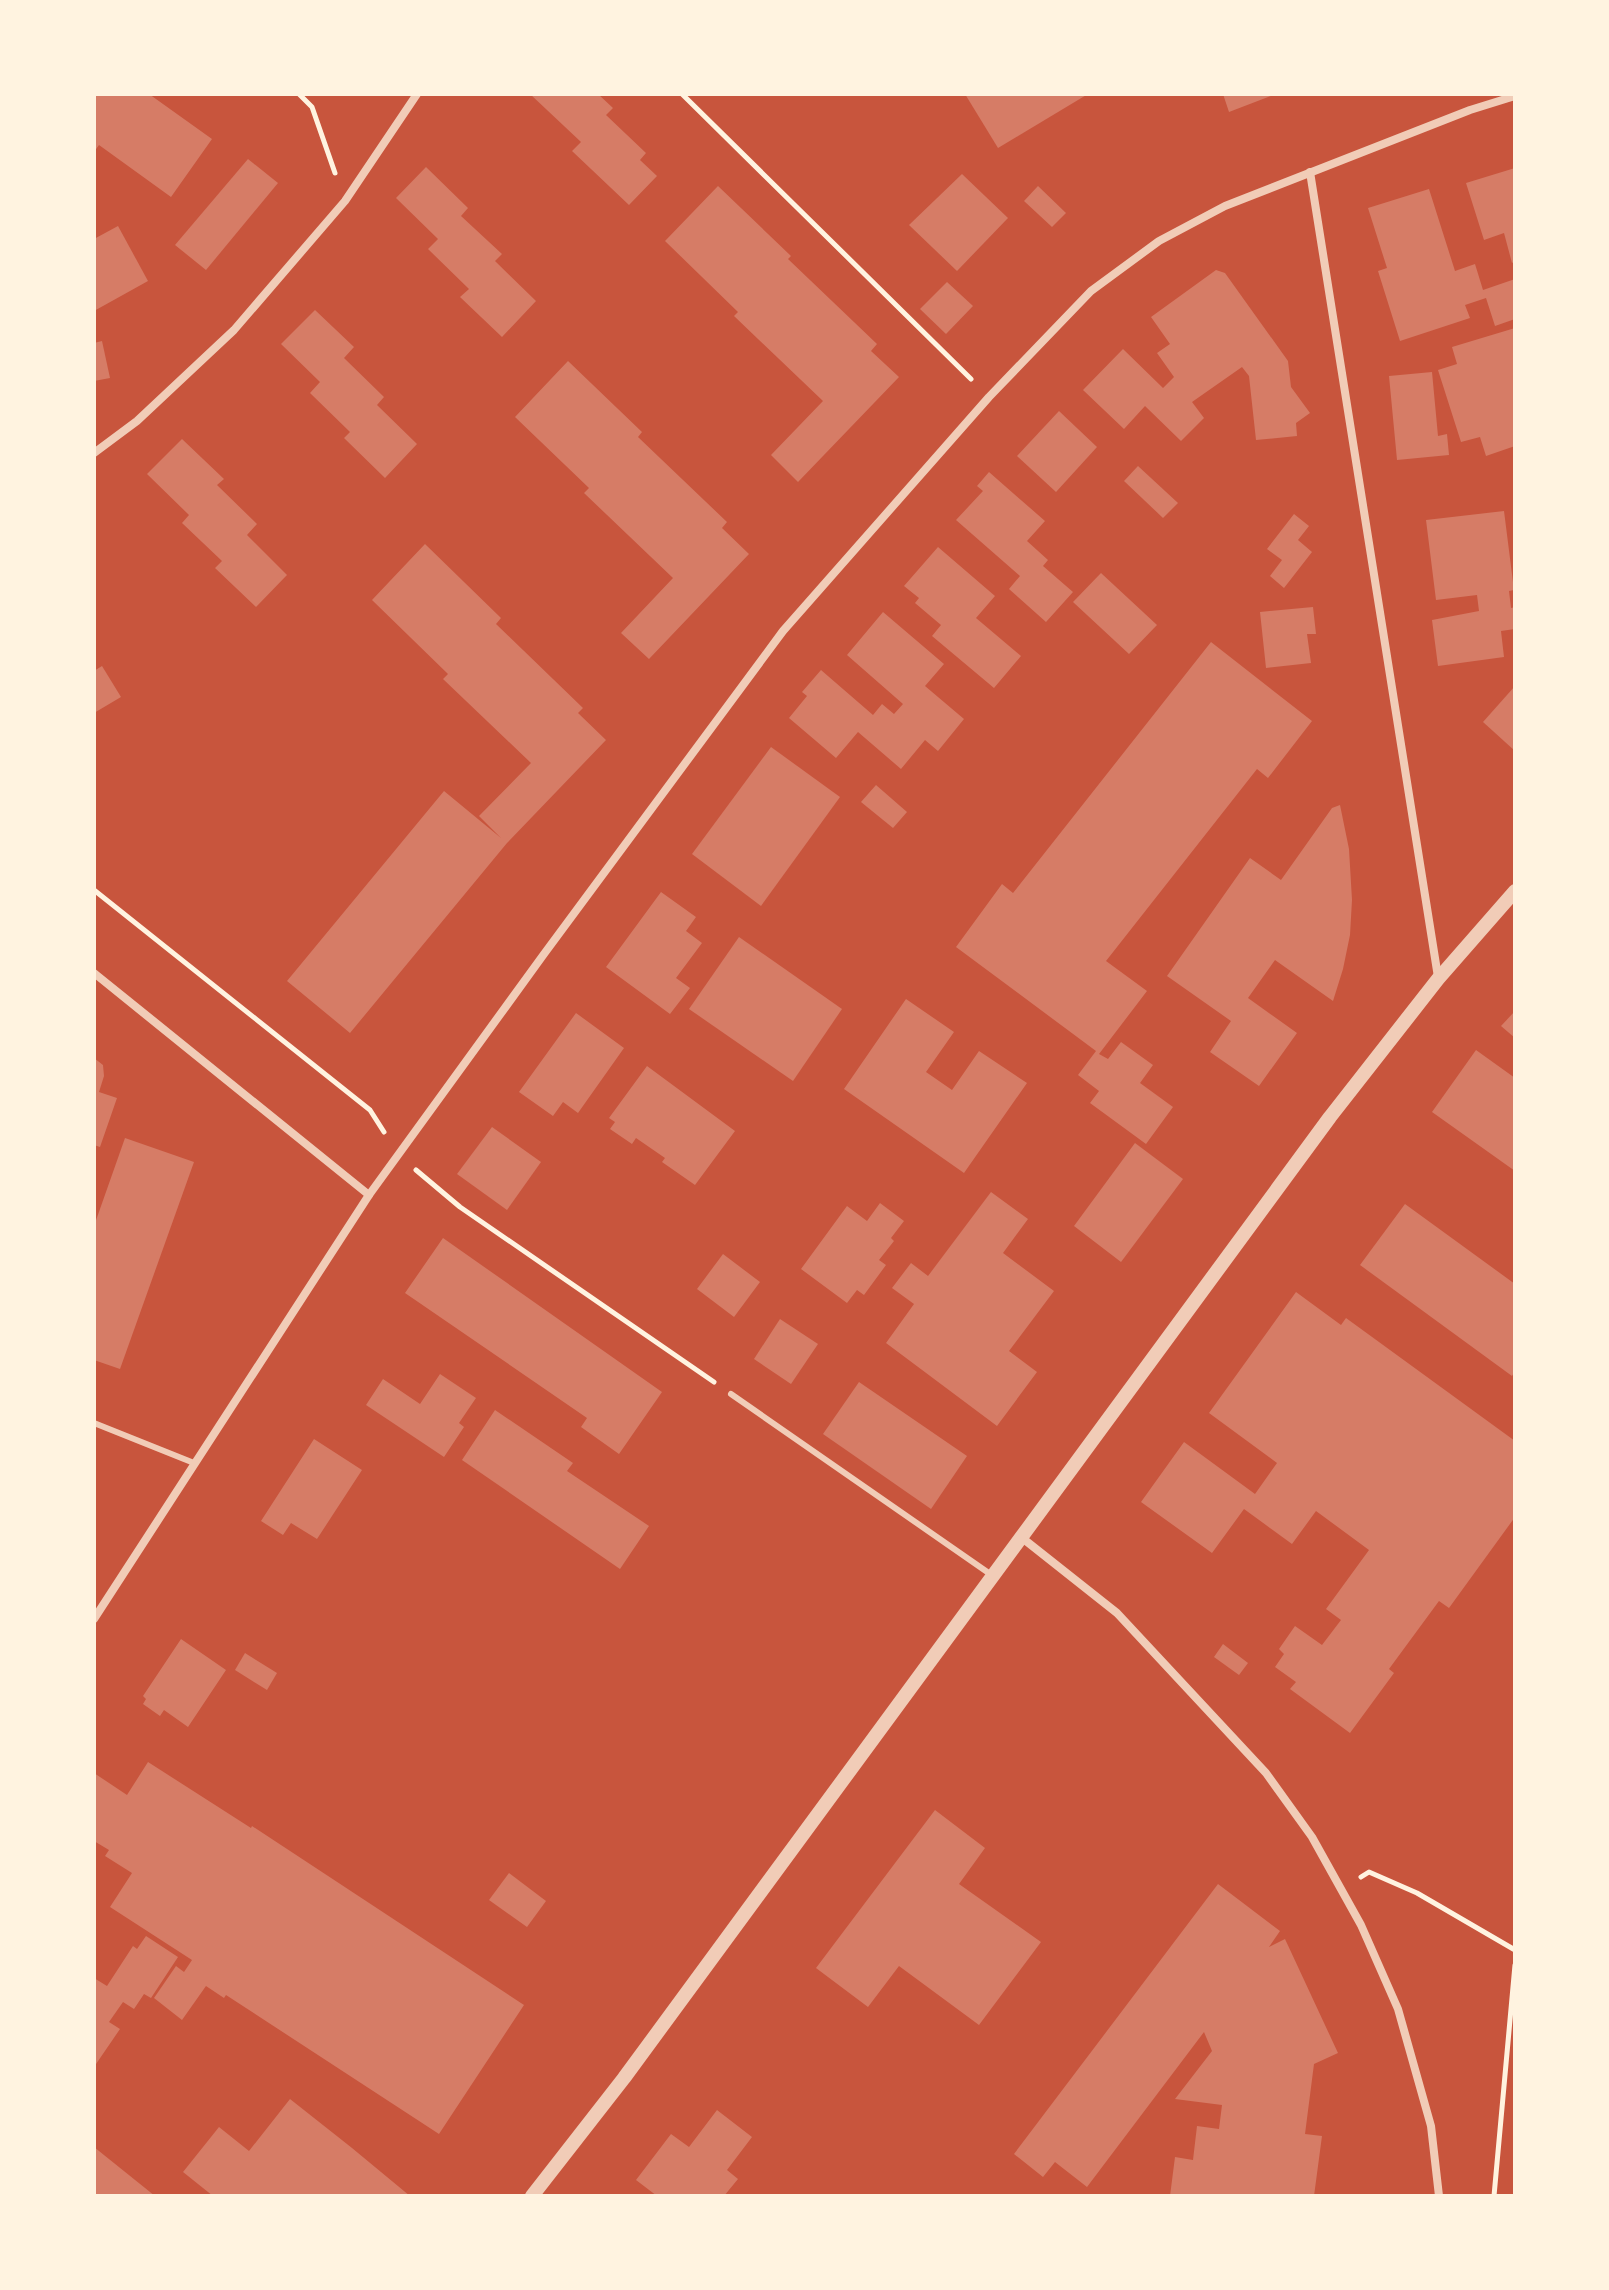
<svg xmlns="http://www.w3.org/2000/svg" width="1609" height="2290" font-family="'PT Sans',sans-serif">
<rect width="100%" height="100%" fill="#c8553d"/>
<!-- building -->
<g fill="#d67c66">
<path d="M94 94H149L212 139 171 197 99 145 94 152Z"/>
<path d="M530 94H598L613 108 606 115 646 153 640 160 657 176 629 205 572 151 581 142Z"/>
<path d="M965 94H1088L998 148Z"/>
<path d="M1223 94H1276L1229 112Z"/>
<path d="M248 159 278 183 206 270 175 245Z"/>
<path d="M426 167 468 208 461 216 502 254 495 261 536 301 502 337 460 297 469 289 428 249 438 239 396 198Z"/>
<path d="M1515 168V261L1512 263 1504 233 1484 240 1466 183Z"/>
<path d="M962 174 1008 218 957 271 909 225Z"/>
<path d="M718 186 791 256 788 259 877 344 871 351 899 377 798 482 771 455 823 401 734 316 738 312 665 241Z"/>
<path d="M1038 186 1066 213 1052 227 1024 201Z"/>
<path d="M1429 189 1455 271 1475 264 1483 290 1515 279V319L1495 326 1486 298 1465 305 1470 318 1400 341 1378 271 1387 268 1368 208Z"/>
<path d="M118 226 148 281 94 311V239Z"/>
<path d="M1216 270 1225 273 1288 361 1291 387 1310 413 1296 423 1297 436 1256 440 1249 376 1242 367 1192 402 1204 418 1181 441 1145 406 1124 429 1083 390 1123 349 1163 388 1174 377 1157 353 1170 344 1151 317Z"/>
<path d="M947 282 973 306 946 334 920 309Z"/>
<path d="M315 310 354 347 344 358 384 397 377 405 417 444 385 478 344 438 350 432 310 393 320 382 281 344Z"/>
<path d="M1515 328V446L1486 456 1480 437 1461 442 1438 370 1457 364 1452 347Z"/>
<path d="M102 341 110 378 94 381V343Z"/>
<path d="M568 361 642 432 638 437 727 522 722 528 749 554 649 659 621 633 673 578 584 493 589 488 515 417Z"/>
<path d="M1432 372 1438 436 1447 434 1449 455 1397 460 1389 376Z"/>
<path d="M1059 411 1097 447 1056 492 1017 456Z"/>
<path d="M182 439 224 479 217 485 257 524 247 535 287 575 256 607 215 568 222 561 182 523 189 515 147 474Z"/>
<path d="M1138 466 1178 503 1163 518 1124 481Z"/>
<path d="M989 472 1045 521 1027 541 1048 560 1043 566 1073 592 1046 622 1009 589 1020 576 956 520 983 491 977 486Z"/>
<path d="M1504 511 1514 590 1509 591 1511 608 1515 607V629L1501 631 1504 657 1438 666 1432 620 1479 611 1477 595 1436 600 1426 520Z"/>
<path d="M1294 514 1309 526 1298 540 1312 552 1284 588 1270 576 1282 560 1267 549Z"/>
<path d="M425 544 501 618 496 624 583 708 578 713 606 740 507 843 350 1033 287 981 444 791 501 838 479 816 531 763 443 679 448 674 372 600Z"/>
<path d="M938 547 995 596 976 618 1021 656 994 688 932 636 941 625 915 603 919 598 904 586Z"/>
<path d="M1101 573 1157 625 1129 654 1073 602Z"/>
<path d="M1313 607 1316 634H1307L1311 663 1266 668 1260 612Z"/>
<path d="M883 612 944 664 925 686 964 719 938 751 925 740 901 769 858 732 836 758 789 718 807 696 802 692 821 670 873 715 882 704 894 714 903 704 847 655Z"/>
<path d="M1211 642 1312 721 1268 778 1257 769 1106 961 1147 991 1099 1054 1108 1059 1121 1042 1153 1065 1140 1083 1173 1107 1146 1144 1090 1103 1099 1091 1078 1075 1096 1051 956 947 1002 884 1013 893Z"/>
<path d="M102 666 121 697 94 713V671Z"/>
<path d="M1515 686V751L1483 722Z"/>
<path d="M771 747 840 797 761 906 692 854Z"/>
<path d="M876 785 907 812 893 828 861 802Z"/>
<path d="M1340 805 1349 849 1352 900 1350 935 1343 969 1333 1001 1275 960 1248 998 1297 1033 1259 1086 1210 1052 1231 1021 1167 976 1250 858 1281 880 1332 808Z"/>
<path d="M661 892 696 917 686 931 702 943 676 978 690 988 670 1014 606 967Z"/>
<path d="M739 937 842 1009 793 1081 689 1009Z"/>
<path d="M906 999 954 1032 926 1072 952 1090 979 1051 1027 1083 964 1173 844 1089Z"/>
<path d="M1515 1011V1038L1501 1026Z"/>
<path d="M576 1013 624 1048 578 1113 563 1102 553 1116 519 1092Z"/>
<path d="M1476 1050 1515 1078V1171L1432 1112Z"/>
<path d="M94 1058 103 1065 104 1076 99 1092 117 1098 100 1147 94 1145Z"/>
<path d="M647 1066 735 1131 695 1185 662 1162 665 1158 636 1138 632 1144 610 1129 615 1122 609 1118Z"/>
<path d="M492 1127 541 1162 507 1210 457 1174Z"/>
<path d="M125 1138 194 1162 120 1369 94 1360V1226Z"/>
<path d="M1135 1143 1183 1179 1121 1262 1074 1226Z"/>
<path d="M991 1192 1028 1219 1003 1253 1054 1291 1009 1351 1037 1372 997 1426 886 1343 914 1304 892 1288 911 1263 928 1276Z"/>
<path d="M880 1203 904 1221 891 1238 894 1241 879 1260 886 1265 864 1295 857 1290 847 1303 801 1269 847 1206 867 1221Z"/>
<path d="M1405 1204 1515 1284V1371L1512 1376 1360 1265Z"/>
<path d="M443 1238 662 1392 619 1454 581 1427 587 1418 405 1293Z"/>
<path d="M723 1254 760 1282 734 1317 697 1289Z"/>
<path d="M1296 1292 1341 1325 1346 1318 1515 1441V1517L1449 1608 1439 1601 1389 1669 1394 1673 1350 1733 1290 1689 1296 1682 1275 1667 1284 1654 1279 1649 1295 1626 1322 1645 1341 1620 1326 1609 1369 1550 1316 1511 1292 1544 1244 1509 1212 1553 1141 1502 1184 1442 1255 1494 1277 1463 1209 1413Z"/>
<path d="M780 1319 818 1344 791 1384 754 1359Z"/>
<path d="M440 1374 476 1398 459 1423 464 1427 444 1457 366 1405 383 1379 420 1404Z"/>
<path d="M859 1382 967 1456 931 1509 823 1434Z"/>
<path d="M495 1410 573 1463 567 1471 649 1526 620 1569 462 1460Z"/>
<path d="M314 1439 362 1470 317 1539 291 1523 283 1535 261 1521Z"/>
<path d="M181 1639 226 1670 188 1727 164 1710 160 1716 143 1704 146 1699 143 1696Z"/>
<path d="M1223 1644 1248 1663 1239 1675 1214 1657Z"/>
<path d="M245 1653 277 1673 267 1690 235 1670Z"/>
<path d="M148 1762 251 1828 252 1826 524 2005 439 2134 226 1995 224 1998 206 1986 182 2020 154 1998 176 1966 184 1972 192 1960 110 1907 132 1873 105 1856 109 1850 94 1841V1773L127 1795Z"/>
<path d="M935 1810 985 1848 959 1884 1041 1942 979 2025 899 1966 868 2007 816 1968Z"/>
<path d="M509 1873 546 1901 527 1927 489 1900Z"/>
<path d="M1218 1884 1280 1931 1269 1947 1285 1939 1338 2053 1314 2064 1305 2134 1322 2136 1314 2196H1170L1175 2157 1193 2160 1197 2126 1219 2129 1222 2105 1175 2099 1212 2051 1204 2032 1087 2187 1055 2162 1043 2177 1014 2154Z"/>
<path d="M146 1936 178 1957 151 1998 144 1994 134 2009 123 2002 109 2022 120 2029 94 2067V1978L107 1986 133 1946 137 1949Z"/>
<path d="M290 2099 352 2148 410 2196H213L183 2172 219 2127 249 2151Z"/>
<path d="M717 2110 752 2137 727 2170 738 2179 724 2196H657L636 2180 671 2134 689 2147Z"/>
<path d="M94 2147 155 2196H94Z"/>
</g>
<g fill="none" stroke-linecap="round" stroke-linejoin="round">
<!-- path -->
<g stroke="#fff3e0" stroke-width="5">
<path d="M299 94 312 107 335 173"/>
<path d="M682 94 971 379"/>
<path d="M94 890 370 1110 384 1132"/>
<path d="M416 1170 460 1207 714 1382"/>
<path d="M1361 1877 1369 1872 1417 1893 1515 1950"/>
<path d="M1494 2196 1515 1965"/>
</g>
<!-- service -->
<g stroke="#f1ccb7" stroke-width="6">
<path d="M731 1394 993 1576"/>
<path d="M94 1423 194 1463"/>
</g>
<!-- minor -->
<g stroke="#f1ccb7" stroke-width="8">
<path d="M1310 172 1438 977"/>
<path d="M94 453 137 421 234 330 345 201 417 94"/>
<path d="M94 973 369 1195"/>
<path d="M1021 1537 1117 1613 1266 1773 1312 1837 1361 1925 1398 2009 1431 2126 1439 2196"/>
<path d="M94 1619 369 1195 544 954 783 631 989 397 1091 291 1159 241 1225 206 1470 110 1515 96"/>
</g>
<!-- tertiary -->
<path stroke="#f1ccb7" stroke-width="14" d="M532 2196 624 2078 1330 1117 1438 979 1515 891"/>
</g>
<!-- border -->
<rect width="1609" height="2290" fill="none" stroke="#fff3e0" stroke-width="192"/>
</svg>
